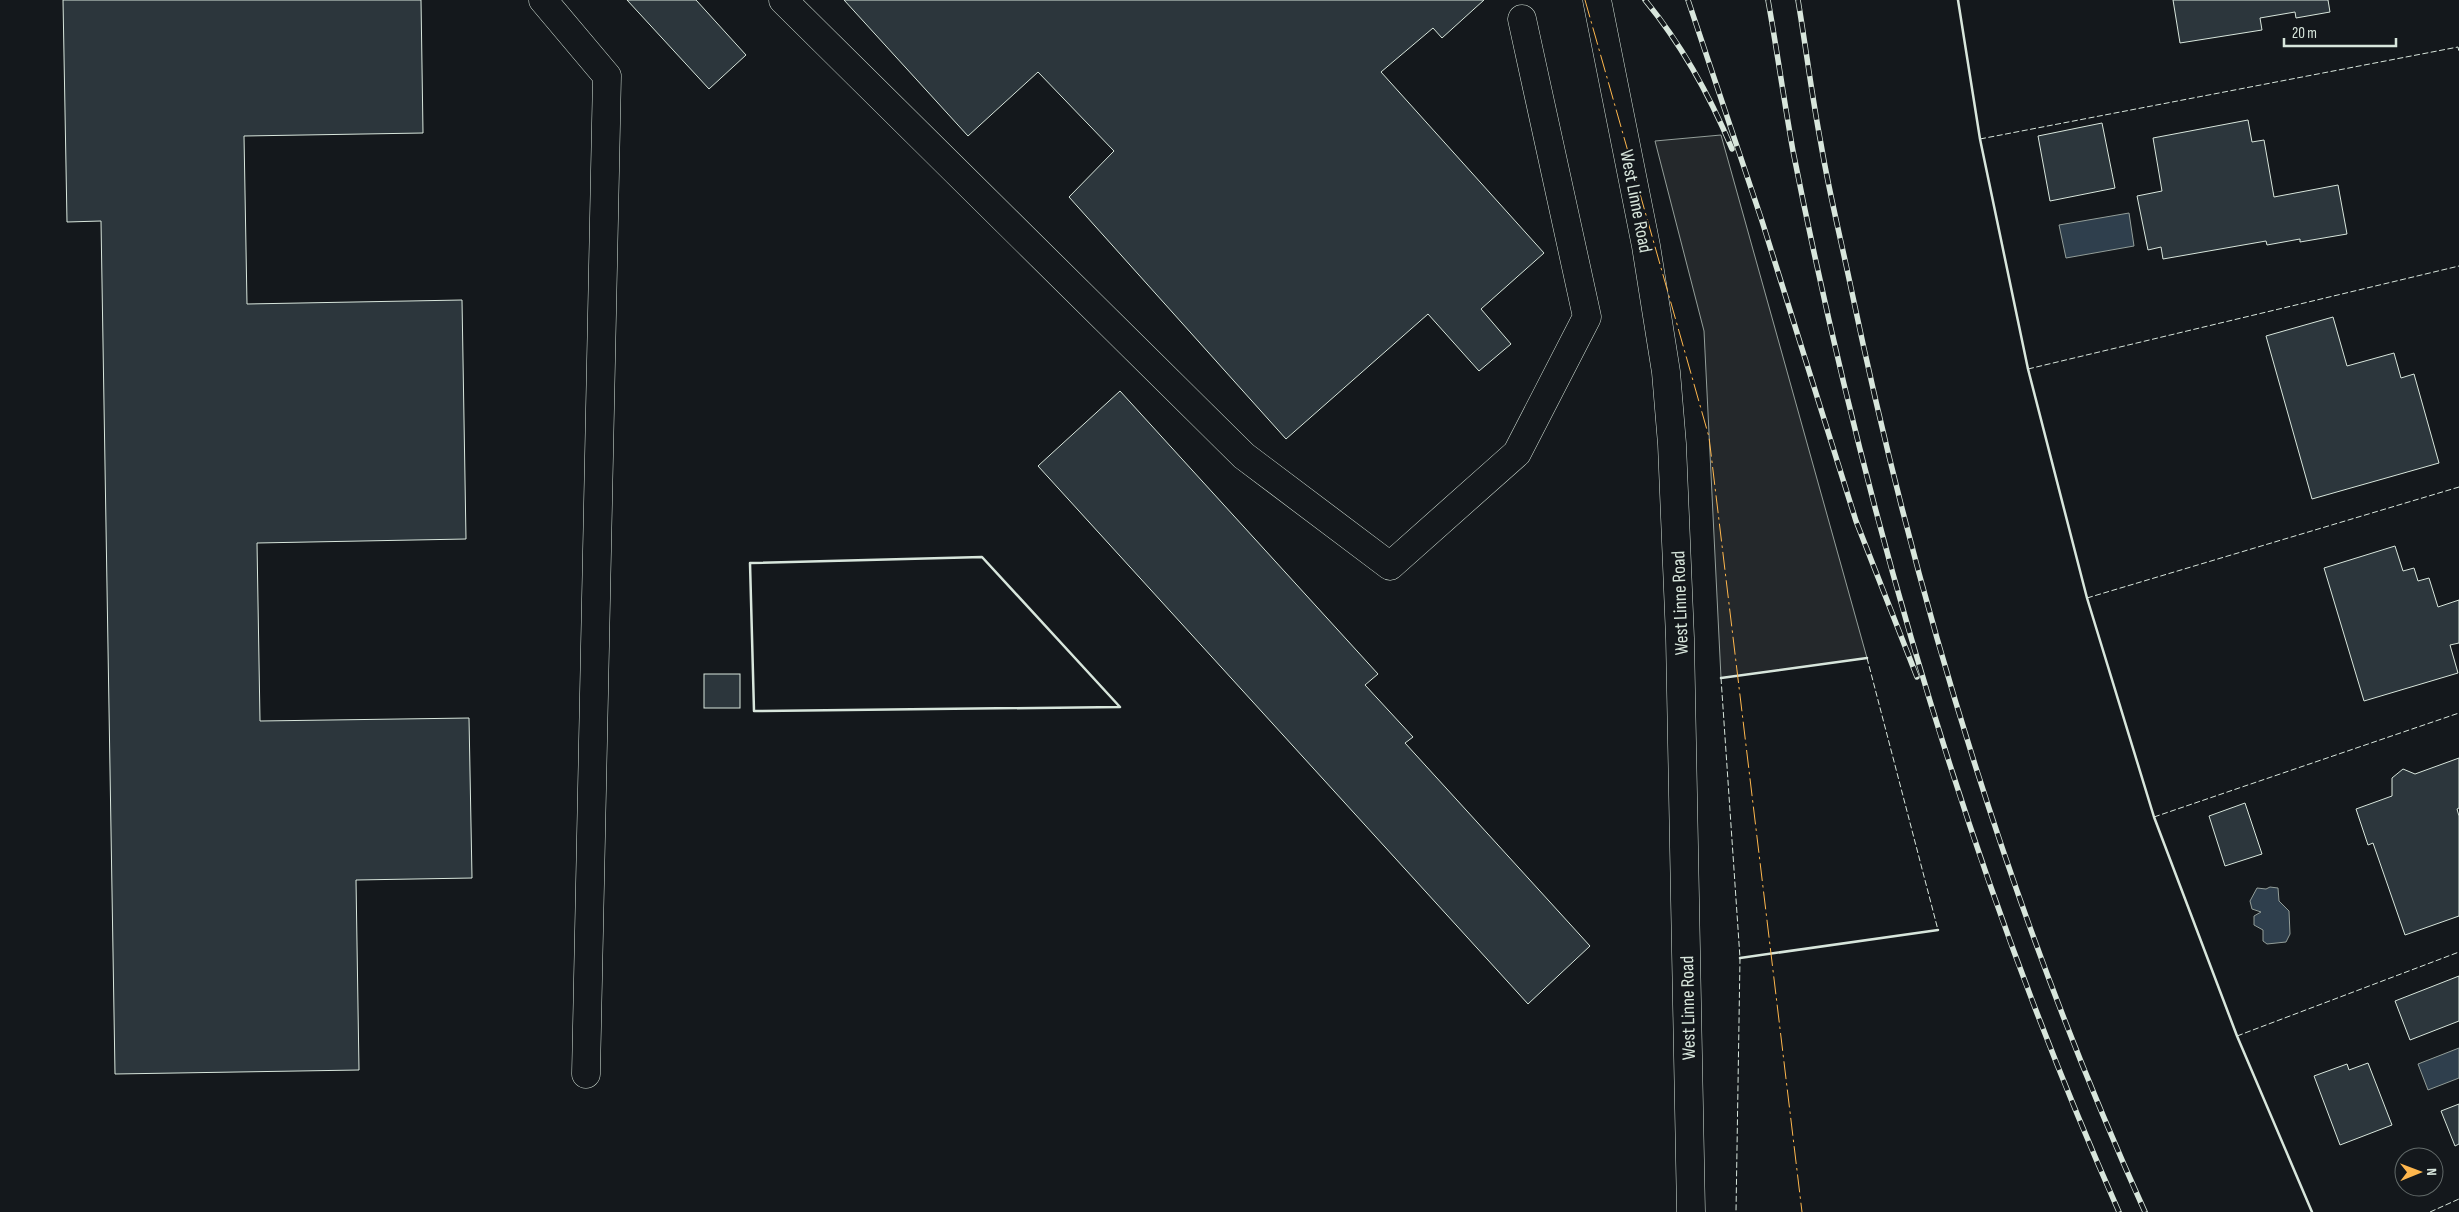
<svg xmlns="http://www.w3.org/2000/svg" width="2459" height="1212" font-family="'Sofia Sans Condensed',sans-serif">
<rect width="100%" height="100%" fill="#14181c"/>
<!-- parking -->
<path fill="#24282b" stroke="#939e99" d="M1721 135 1867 658 1721 678 1704 331 1655 141Z"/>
<!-- water -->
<g fill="#2f3f4d" stroke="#939e99">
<path d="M2129 213 2134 246 2066 258 2059 225Z"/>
<path d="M2270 887 2278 888 2279 901 2289 911 2290 934 2286 942 2267 944 2263 941V930L2254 925V916L2261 912 2252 909 2250 901 2257 888 2266 889Z"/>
<path d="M2459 1048V1078L2428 1090 2418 1064Z"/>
</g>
<!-- building -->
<g fill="#2c363c" stroke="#d8e6dc">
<path d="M63 0H421L423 133 244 136 247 304 462 300 466 539 257 543 260 721 469 718 472 878 356 880 359 1070 115 1074 101 221 67 222Z"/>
<path d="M627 0H696L746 55 709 89Z"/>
<path d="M844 0H1484L1442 38 1433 28 1381 72 1544 253 1481 309 1511 344 1479 371 1428 314 1286 439 1069 197 1114 151 1038 72 968 136Z"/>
<path d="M2173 0H2328L2330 12 2296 18 2295 12 2260 18 2262 30 2180 43Z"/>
<path d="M2248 120 2252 142 2264 140 2274 197 2338 185 2347 234 2300 242V239L2267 245 2266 241 2163 259 2161 247 2148 250 2137 196 2162 191 2153 138Z"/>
<path d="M2102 123 2115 188 2050 201 2038 136Z"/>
<path d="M2333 317 2347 366 2394 353 2401 378 2414 374 2439 463 2312 499 2266 336Z"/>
<path d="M1120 391 1378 674 1365 685 1413 737 1405 743 1590 946 1528 1004 1038 466Z"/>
<path d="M2395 546 2403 571 2414 568 2418 581 2429 578 2438 607 2459 600V643L2450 645 2458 673 2364 701 2324 568Z"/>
<rect x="704" y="674" width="36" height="34"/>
<path d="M2459 758V808L2457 809 2459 816V916L2405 935 2373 843 2368 845 2356 809 2392 796V778L2403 769 2415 774Z"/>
<path d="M2245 803 2262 854 2225 866 2209 816Z"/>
<path d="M2459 976V1021L2410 1040 2395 1001Z"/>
<path d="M2368 1063 2392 1125 2340 1145 2314 1076 2347 1064 2349 1070Z"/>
<path d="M2459 1104V1144L2455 1146 2441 1111Z"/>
</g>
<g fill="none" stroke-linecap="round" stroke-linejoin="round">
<!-- minor casing -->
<g stroke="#d8e6dc" stroke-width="29">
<g id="minor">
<path d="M543 0 607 76 586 1074"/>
<path d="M783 0 1244 456 1390 566 1517 453 1587 317 1522 19"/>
<path d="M1597 0 1646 246 1666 372 1672 444 1680 638 1691 1212"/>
</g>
</g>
<!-- minor -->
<use href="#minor" stroke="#14181c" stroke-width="28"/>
<!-- rail casing -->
<g stroke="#d8e6dc" stroke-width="5.5">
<g id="rail">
<path d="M1645 0C1682 45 1710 96 1732 149"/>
<path d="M1688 0 1762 221 1856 521 1917 677"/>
<path d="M1768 0C1777 50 1784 101 1793 151 1865 514 1969 873 2119 1212"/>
<path d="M1798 0C1806 48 1812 97 1821 144 1829 192 1841 240 1851 288 1917 604 2012 917 2145 1212"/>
</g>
</g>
<!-- rail -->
<use href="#rail" stroke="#14181c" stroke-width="4" stroke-dasharray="11" stroke-linecap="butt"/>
<!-- fence -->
<g stroke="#d8e6dc" stroke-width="1" stroke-dasharray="6 2.5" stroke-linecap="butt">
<path d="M1980 139 2458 47 2459 52"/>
<path d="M2028 369 2459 266"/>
<path d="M2087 598 2459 487"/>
<path d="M1867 658 1938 930"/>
<path d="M1721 678 1740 958 1736 1212"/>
<path d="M2154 817 2459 713"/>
<path d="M2237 1036 2459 952"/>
<path d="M2430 1212 2459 1199"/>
</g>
<!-- wall -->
<g stroke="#d8e6dc" stroke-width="2.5">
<path d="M1958 0 1980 139 2028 369 2087 598 2154 817 2237 1036 2312 1212"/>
<path d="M982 557 1120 707 754 711 750 563Z"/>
<path d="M1721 678 1867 658"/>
<path d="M1740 958 1938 930"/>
</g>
<!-- power -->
<path stroke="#ffb74d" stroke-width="1" stroke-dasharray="18 4 2.5 4" stroke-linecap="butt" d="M1585 0 1709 437 1802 1212"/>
</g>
<g text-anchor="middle" stroke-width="4" stroke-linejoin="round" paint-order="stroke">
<!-- street labels -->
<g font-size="19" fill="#d8e6dc" stroke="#14181c">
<text transform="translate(1637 201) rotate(79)" y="7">West Linne Road</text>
<text transform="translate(1679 603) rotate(-92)" y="7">West Linne Road</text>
<text transform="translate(1687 1008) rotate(-91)" y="7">West Linne Road</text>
</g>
</g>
<!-- north arrow -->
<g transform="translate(2419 1172) rotate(89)"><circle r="24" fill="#14181c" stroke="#626a69"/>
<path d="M0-4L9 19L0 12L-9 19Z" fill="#ffb74d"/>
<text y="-8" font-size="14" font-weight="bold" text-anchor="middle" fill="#d8e6dc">N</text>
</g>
<!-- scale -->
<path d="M2284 38v8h112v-8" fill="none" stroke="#d8e6dc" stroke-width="2.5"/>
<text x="2292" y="38" font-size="15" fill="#d8e6dc" stroke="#14181c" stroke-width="4" paint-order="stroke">20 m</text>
</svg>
